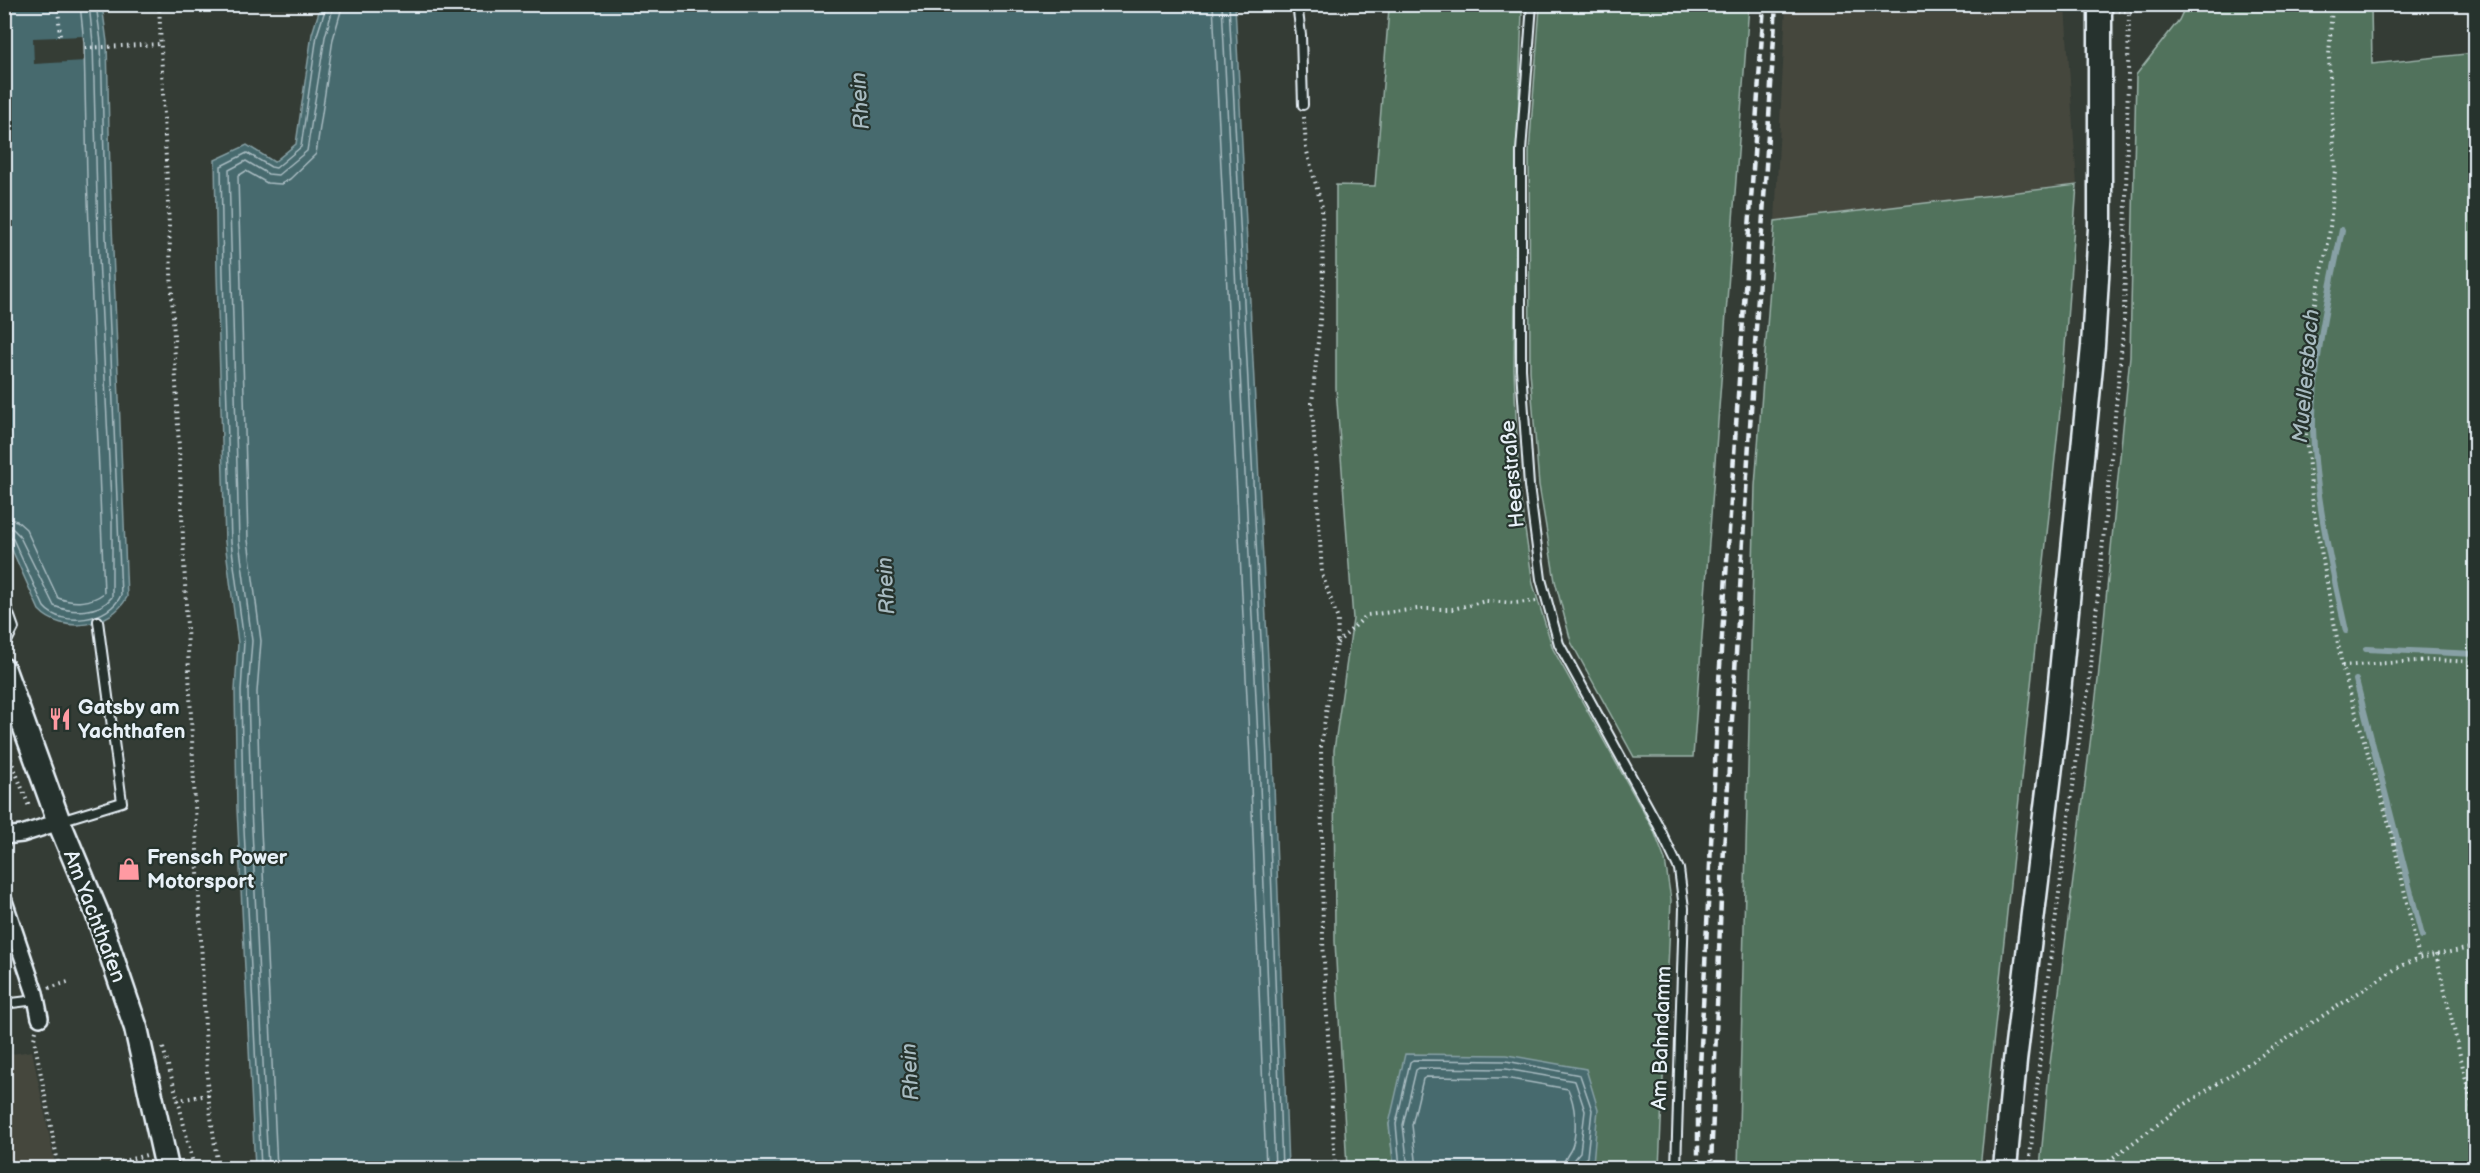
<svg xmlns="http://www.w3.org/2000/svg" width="2480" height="1173" font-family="'Balsamiq Sans',sans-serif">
<rect width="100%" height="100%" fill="#343c35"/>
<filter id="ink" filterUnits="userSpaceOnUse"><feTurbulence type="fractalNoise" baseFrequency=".0167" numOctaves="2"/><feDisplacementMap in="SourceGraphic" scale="12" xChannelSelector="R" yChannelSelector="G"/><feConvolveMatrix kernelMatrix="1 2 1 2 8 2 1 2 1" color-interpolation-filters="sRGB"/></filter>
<g filter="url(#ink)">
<!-- built -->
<g fill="#44473e">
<path d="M1786 5H2065L2077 185 1775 221Z"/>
<path d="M32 1051 56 1168H5V1055Z"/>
</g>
<!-- green -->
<g fill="#51725c" stroke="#9cb2aa" stroke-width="1.5">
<path d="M1598 5H1749L1693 757H1634L1571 642 1555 581 1539 485 1530 371 1529 152 1540 7Z"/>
<path d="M2186 5H2371L2372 64 2475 53V1168H2040L2049 1072 2098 680 2130 356 2136 75 2179 20Z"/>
<path d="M1389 8 1522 12 1517 153 1514 369 1519 488 1533 584 1553 649 1654 831 1665 860 1671 900 1659 1168H1579L1593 1162 1389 1124 1394 1168H1347L1335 941 1334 750 1353 619 1336 388V185L1375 186Z"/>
<path d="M2077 185 2061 401 1980 1168H1738L1755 486 1775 221Z"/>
</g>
<!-- water -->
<g fill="#476a6e" stroke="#87a0a5" stroke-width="1.5">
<path d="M5 5H102L107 42 110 176 127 597C112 627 62 635 39 610L5 534Z"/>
<path d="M321 5H1235L1273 758 1288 1168H255L237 809 235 691 238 643 225 542 217 275 215 160 247 145 274 162 296 144 312 34Z"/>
<path d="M1405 1054 1507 1055 1586 1069 1598 1109 1593 1163 1579 1168H1394L1389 1124Z"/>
</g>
<!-- pier -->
<path fill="#343c35" d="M84 36 85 61 34 64 33 38Z"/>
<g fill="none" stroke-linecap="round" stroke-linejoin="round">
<!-- shore -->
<g stroke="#a8bbc1" stroke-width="1.5">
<path d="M1213 4 1250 759 1266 1168"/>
<path d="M1222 4 1259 759 1275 1168"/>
<path d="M1229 4 1267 759 1282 1168"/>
<path d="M4 518 17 521 26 529 58 598C74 604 91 603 104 593L87 177 84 43 80 4"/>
<path d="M4 527 13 529 19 535 54 606C71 613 99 614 112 597V521L98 237 93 43 89 4"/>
<path d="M4 535 13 539 44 607C62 628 110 621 121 595L106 236 101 42 96 4"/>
<path d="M261 1168 243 809 241 691 244 642 231 542 223 275 221 166 247 153 271 167 276 168 301 147 317 35 327 4"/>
<path d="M268 1168 251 808 248 692 252 641 239 541 229 170 246 161 268 174 278 175 307 151 325 37 334 4"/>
<path d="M277 1168 260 808 257 692 261 641 248 540 238 176 246 171 267 183 281 184 290 179 316 154 333 39 343 4"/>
<path d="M1400 1168 1396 1124 1410 1062 1413 1060 1506 1061 1580 1075 1592 1110 1587 1157 1581 1163 1579 1168"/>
<path d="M1408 1168 1403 1125 1416 1070 1419 1068 1506 1069 1575 1081 1585 1111 1580 1152 1574 1159 1572 1168"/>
<path d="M1417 1168 1412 1125 1423 1079 1426 1077 1505 1078 1568 1089C1575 1104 1578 1130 1572 1147 1569 1155 1563 1158 1563 1168"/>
</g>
<!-- stream -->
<g stroke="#87a0a5" stroke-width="6">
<path d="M2342 230C2329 291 2312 367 2313 428 2315 497 2331 564 2346 631"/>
<path d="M2366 649 2476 654"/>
<path d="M2356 680 2422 936"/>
</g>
<!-- service casing -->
<g stroke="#e8f1f8" stroke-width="12">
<g id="service">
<path d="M1297 4 1301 35 1303 105"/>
<path d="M1532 4 1521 151V369L1529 486 1541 579 1559 644 1658 825 1679 869 1684 908 1676 1168"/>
<path d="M4 600 14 628 4 647"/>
<path d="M60 821 122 802 98 621"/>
<path d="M4 1004 36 1000"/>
</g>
</g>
<!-- minor casing -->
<g stroke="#e8f1f8" stroke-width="20">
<g id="minor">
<path d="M4 836 22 834 59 822"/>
<path d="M4 901 35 993 40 1018"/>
</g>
</g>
<!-- primary casing -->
<g stroke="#e8f1f8" stroke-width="27">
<g id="primary">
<path d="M4 670 59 822 97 913 136 1028 167 1168"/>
<path d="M2005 1168 2015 1061 2055 733 2093 346 2100 228V4"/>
</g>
</g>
<!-- path -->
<g stroke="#e8f1f8" stroke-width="4" stroke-dasharray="1.5 4.5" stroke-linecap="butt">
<path d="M58 4 60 37"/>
<path d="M159 4 208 1095 178 1100"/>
<path d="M2075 4V8L2081 9"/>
<path d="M2332 4 2329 57 2335 170 2329 239 2315 303 2309 363 2306 437 2313 506 2342 666 2392 834 2419 958"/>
<path d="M2118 11 2142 10 2141 4"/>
<path d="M85 48 160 44"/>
<path d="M1304 117 1306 148 1322 207 1323 290 1312 403 1322 574 1338 620 1337 643 1321 745 1323 941 1335 1168"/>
<path d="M1337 643 1367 615 1418 609H1453L1486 601 1515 603 1536 601"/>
<path d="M2342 666 2432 660 2476 662"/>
<path d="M4 742 30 809"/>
<path d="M2436 954 2476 1122"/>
<path d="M49 988 71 981"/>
<path d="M36 1031 34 1039 59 1168"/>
<path d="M163 1048 178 1100 194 1168"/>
<path d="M208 1095 218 1168"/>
<path d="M98 1168 146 1155"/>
<path d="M2029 1168 2048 977 2081 726 2089 687 2124 322 2129 11"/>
<path d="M2099 1168 2181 1107 2397 968 2419 958 2476 947"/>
</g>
<!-- service -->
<use href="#service" stroke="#26332d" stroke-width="8"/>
<!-- minor -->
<use href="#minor" stroke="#26332d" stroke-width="15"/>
<!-- primary -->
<use href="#primary" stroke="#26332d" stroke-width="22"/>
<!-- rail -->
<g stroke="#e8f1f8" stroke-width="4.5" stroke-dasharray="9 4.5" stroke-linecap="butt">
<path d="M1698 1168V1108L1719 681 1764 4"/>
<path d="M1711 1168 1721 898 1776 4"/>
</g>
</g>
</g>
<!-- icons -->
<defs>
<g id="restaurant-bare" transform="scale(1.8)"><path d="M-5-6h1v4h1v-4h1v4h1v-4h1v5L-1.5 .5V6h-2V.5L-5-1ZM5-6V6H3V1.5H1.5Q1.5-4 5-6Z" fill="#ff9aa2" stroke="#26332d" stroke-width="2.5" paint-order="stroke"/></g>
<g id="shop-bare" transform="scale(1.8)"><path d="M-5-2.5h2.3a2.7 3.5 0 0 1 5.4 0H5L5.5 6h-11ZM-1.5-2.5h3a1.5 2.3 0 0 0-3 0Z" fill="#ff9aa2" stroke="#26332d" stroke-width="2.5" paint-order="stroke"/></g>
</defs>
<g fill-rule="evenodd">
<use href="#restaurant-bare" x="60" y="719"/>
<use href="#shop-bare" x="129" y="869"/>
</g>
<g text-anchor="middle" stroke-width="4.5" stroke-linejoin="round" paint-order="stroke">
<!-- street labels -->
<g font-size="21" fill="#e8f1f8" stroke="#26332d">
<text transform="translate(1512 474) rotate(-95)" y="7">Heerstraße</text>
<text transform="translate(95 916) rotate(69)" y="7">Am Yachthafen</text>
<text transform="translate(1661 1038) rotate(-88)" y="7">Am Bahndamm</text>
</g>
<!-- poi labels -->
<g font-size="21" font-weight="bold" fill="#e8f1f8" stroke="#26332d" text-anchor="start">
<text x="78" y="714">Gatsby am<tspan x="78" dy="24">Yachthafen</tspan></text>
<text x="147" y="864">Frensch Power<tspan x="147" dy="24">Motorsport</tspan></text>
</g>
<!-- water labels -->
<g font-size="22" font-style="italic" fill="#a8bbc1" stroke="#26332d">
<text transform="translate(859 101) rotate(-94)" y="8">Rhein</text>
<text transform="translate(2305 376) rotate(-85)" y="8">Muellersbach</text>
<text transform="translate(885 586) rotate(-93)" y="8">Rhein</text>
<text transform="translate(909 1072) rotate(-93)" y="8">Rhein</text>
</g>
</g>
<!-- margin -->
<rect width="2480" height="1173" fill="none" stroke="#26332d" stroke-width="24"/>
<rect x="12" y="12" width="2456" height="1149" fill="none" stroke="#e8f1f8" stroke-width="2" filter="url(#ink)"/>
</svg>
